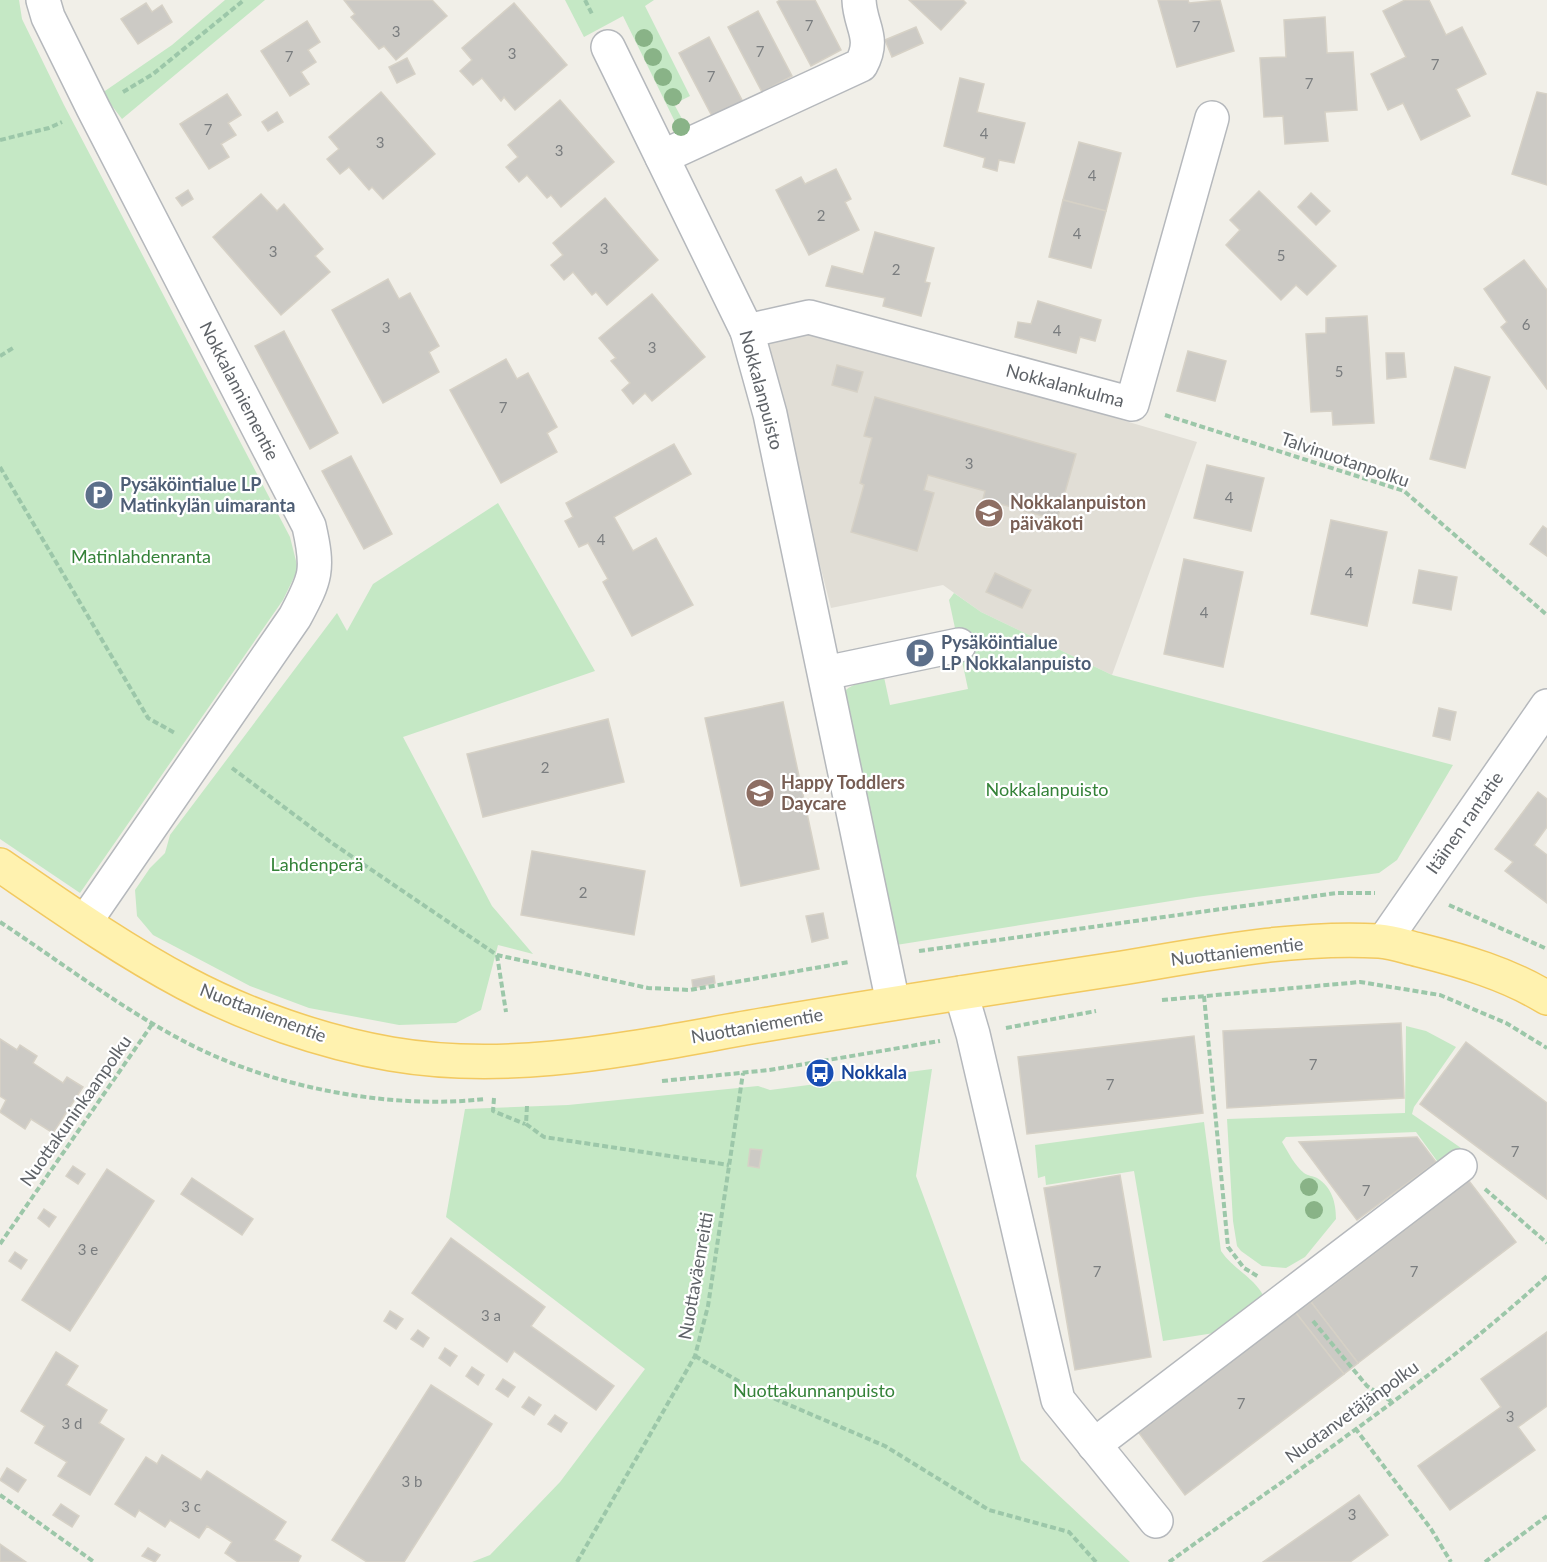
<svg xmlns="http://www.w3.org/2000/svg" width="1547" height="1562" font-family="Lato,sans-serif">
<rect width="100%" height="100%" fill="#f1efe8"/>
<!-- education -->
<path fill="#e1ded6" d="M799 334 842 338 1197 442 1112 675 981 612 943 585 831 608 783 420 768 342Z"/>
<!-- green -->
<g fill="#c5e8c5">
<path d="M0 0H19L22 19 64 105 290 537 298 569 283 600 80 893 0 839Z"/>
<path d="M225 0H265L122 119 102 93 172 45Z"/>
<path d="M565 0H654L645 6 690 96 674 104 687 128 680 132 623 16 584 37Z"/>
<path d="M498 503 595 671 403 737 492 906 533 954 498 945 481 1010 456 1023 399 1025 309 1008 250 986 153 935 137 916 135 890 150 868 165 853 170 835 337 613 347 631 373 584Z"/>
<path d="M954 593 981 612 1112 675 1453 765 1397 860 1379 873 1196 897 890 946 840 697C849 682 868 681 884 677L890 705 968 689 949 600Z"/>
<path d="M1406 1026 1426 1031 1456 1047 1414 1107 1412 1114 1461 1148 1440 1165 1416 1132 1286 1137 1282 1142C1288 1152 1295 1166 1304 1173 1308 1176 1313 1176 1317 1178 1332 1187 1336 1203 1336 1219L1305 1257 1286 1268 1262 1266 1241 1251 1237 1246 1233 1221 1227 1119 1405 1113Z"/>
<path d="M932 1069 916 1176 1021 1460 1130 1562H472L490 1555 560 1482 645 1369 446 1217 465 1109 568 1105 758 1086 770 1090Z"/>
<path d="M1204 1122 1221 1251C1233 1269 1255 1278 1264 1297L1227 1331 1163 1341 1134 1171 1046 1185 1045 1176 1038 1178 1035 1145Z"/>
</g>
<!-- building -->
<g fill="#cccac5" stroke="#d6d1c6" stroke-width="1.5">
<path d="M344 0H432L447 16 396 60 384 46 379 49 351 17 355 14Z"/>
<path d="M780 0H815L841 50 811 66 777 2Z"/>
<path d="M909 0H963L966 3 941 30Z"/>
<path d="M1158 0H1188L1189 3 1220 0 1234 51 1177 67Z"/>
<path d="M1405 0H1429L1446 35 1462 27 1486 74 1456 89 1470 116 1421 140 1403 103 1388 110 1371 74 1406 57 1383 11Z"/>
<path d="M146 3 152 12 162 5 172 22 138 44 121 19Z"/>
<path d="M514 3 567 65 515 110 504 97 501 101 482 78 473 85 460 71 472 60 462 48Z"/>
<path d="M758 11 792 76 762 92 728 27Z"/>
<path d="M1325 17 1327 53 1353 52 1357 110 1325 112 1328 141 1285 144 1283 116 1264 117 1260 58 1286 57 1284 20Z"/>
<path d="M307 21 320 42 308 50 316 62 301 72 309 84 290 96 261 51Z"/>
<path d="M916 27 923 43 892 57 885 40Z"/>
<path d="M709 37 743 102 713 118 679 53Z"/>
<path d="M407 58 415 74 397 83 389 67Z"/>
<path d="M960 78 984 84 977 112 1025 123 1014 163 999 160 997 171 983 167 985 158 944 146Z"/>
<path d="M381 92 435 154 383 199 372 187 369 190 349 167 340 174 327 159 339 149 329 137Z"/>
<path d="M1537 92 1547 94V185L1512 174Z"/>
<path d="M227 94 241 115 228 123 236 135 221 144 229 157 209 169 180 124Z"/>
<path d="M560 100 614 162 561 207 551 195 547 198 527 175 519 182 506 167 518 157 508 145Z"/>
<path d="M277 112 283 122 268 131 262 122Z"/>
<path d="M1079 142 1121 153 1106 211 1063 200Z"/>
<path d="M836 169 851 199 845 202 859 230 809 255 776 190 801 177 805 184Z"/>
<path d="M188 190 193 199 182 206 176 198Z"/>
<path d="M1259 191 1336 266 1307 295 1296 285 1281 300 1226 245 1240 230 1230 220Z"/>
<path d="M1311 193 1330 211 1316 225 1298 207Z"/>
<path d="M261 194 277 211 284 204 323 249 315 256 330 272 281 315 213 237Z"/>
<path d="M605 198 658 260 607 305 596 292 592 295 573 272 564 280 551 265 563 255 553 243Z"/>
<path d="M1063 200 1106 211 1091 268 1049 257Z"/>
<path d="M875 232 934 248 925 282 930 283 921 316 883 306 885 298 826 286 832 266 863 274Z"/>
<path d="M1524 260 1547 290V389L1501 327 1507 322 1484 289Z"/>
<path d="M388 279 399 299 410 293 439 346 429 352 439 372 383 403 332 310Z"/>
<path d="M652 294 705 357 652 401 645 393 633 404 622 390 630 383 611 361 616 358 599 338Z"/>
<path d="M1038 301 1101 320 1095 341 1080 337 1076 353 1015 337 1018 322 1031 324Z"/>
<path d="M1367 316 1374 423 1333 425 1332 411 1311 412 1306 334 1326 333V318Z"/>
<path d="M284 331 338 433 310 449 255 346Z"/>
<path d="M1188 351 1226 361 1215 401 1177 391Z"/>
<path d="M1386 353H1404L1406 377 1387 379Z"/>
<path d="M506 359 517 379 528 373 557 427 547 433 557 452 501 483 450 390Z"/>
<path d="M837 365 863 372 857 392 832 385Z"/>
<path d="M1455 367 1490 377 1465 468 1430 459Z"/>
<path d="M875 397 1076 454 1057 520 983 499 985 491 928 475 924 490 934 493 917 551 851 532 864 485 860 483 872 438 864 436Z"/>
<path d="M674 444 691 474 614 517 633 551 656 538 693 605 632 636 603 582 608 579 588 543 579 547 565 521 573 517 566 503Z"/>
<path d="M351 456 392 534 364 549 322 471Z"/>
<path d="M1207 465 1264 478 1251 531 1194 518Z"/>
<path d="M1331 520 1387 532 1367 626 1311 614Z"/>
<path d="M1543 526 1547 529V556L1530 544Z"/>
<path d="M1184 559 1243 572 1223 667 1164 654Z"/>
<path d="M1419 570 1457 577 1451 610 1413 603Z"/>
<path d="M995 573 1031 590 1022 608 986 592Z"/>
<path d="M783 702 819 869 741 886 705 718Z"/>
<path d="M1439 708 1456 712 1450 740 1433 736Z"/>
<path d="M608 719 624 782 483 817 467 754Z"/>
<path d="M1538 792 1547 799V827L1534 845 1547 855V903L1505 871 1513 862 1495 849Z"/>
<path d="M532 851 645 871 634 935 521 915Z"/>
<path d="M823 913 828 938 812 942 806 916Z"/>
<path d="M714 976 715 983 693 988 692 980Z"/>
<path d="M1401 1023 1404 1098 1227 1108 1223 1031Z"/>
<path d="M1194 1036 1203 1113 1027 1134 1018 1057Z"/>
<path d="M0 1039 17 1050 20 1045 37 1056 33 1063 63 1083 67 1077 83 1087 53 1133 31 1119 25 1129 0 1112 6 1100 0 1096Z"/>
<path d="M1466 1042 1547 1103V1199L1420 1104Z"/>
<path d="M831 1068 833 1075 810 1078 809 1071Z"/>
<path d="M1417 1137 1436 1162 1357 1220 1299 1142Z"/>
<path d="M750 1149 762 1150 759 1168 748 1166Z"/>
<path d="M73 1166 85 1174 78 1184 66 1176Z"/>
<path d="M107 1169 154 1201 70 1331 22 1300Z"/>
<path d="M1120 1175 1151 1357 1075 1370 1044 1188Z"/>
<path d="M192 1178 253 1219 242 1235 181 1194Z"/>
<path d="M1469 1181 1516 1242 1358 1363 1311 1302Z"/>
<path d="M44 1209 56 1217 49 1227 38 1218Z"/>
<path d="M451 1238 545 1307 531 1326 614 1386 596 1410 514 1351 507 1362 412 1293Z"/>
<path d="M15 1252 27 1260 21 1269 9 1261Z"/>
<path d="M1311 1302 1358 1363 1344 1374 1296 1313Z"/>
<path d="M390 1311 403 1319 396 1329 384 1321Z"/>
<path d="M1296 1313 1344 1374 1185 1495 1139 1433Z"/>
<path d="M418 1330 429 1338 423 1347 411 1339Z"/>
<path d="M1547 1332V1406L1518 1427 1535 1450 1450 1510 1418 1466 1501 1407 1481 1379Z"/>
<path d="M445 1348 457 1356 450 1366 439 1358Z"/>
<path d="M56 1352 78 1366 66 1385 107 1410 99 1423 124 1439 90 1495 58 1476 67 1462 35 1443 45 1426 21 1411Z"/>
<path d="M472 1367 484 1375 478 1385 466 1376Z"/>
<path d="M503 1379 515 1387 508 1397 496 1389Z"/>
<path d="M431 1385 492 1424 404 1562H367L332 1540Z"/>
<path d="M529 1397 541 1405 534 1415 522 1407Z"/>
<path d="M555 1415 567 1423 561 1432 548 1424Z"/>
<path d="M162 1455 201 1480 207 1471 286 1522 274 1540 301 1556 298 1562H238L225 1553 232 1542 207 1526 199 1538 170 1520 165 1527 139 1510 135 1517 115 1504 146 1457 157 1464Z"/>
<path d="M7 1468 26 1480 18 1492 0 1480Z"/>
<path d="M1359 1495 1388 1535 1350 1562H1263Z"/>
<path d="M61 1504 79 1516 72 1527 53 1515Z"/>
<path d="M0 1544 26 1562H0Z"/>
<path d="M148 1548 160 1555 155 1562 142 1556Z"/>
</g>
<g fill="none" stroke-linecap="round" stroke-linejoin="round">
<!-- minor casing -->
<g stroke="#b5b8bc" stroke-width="36">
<g id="minor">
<path d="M43 0 48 17 93 108 309 526C319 570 316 578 295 617L85 922"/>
<path d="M608 47 747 331 770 414 893 1003"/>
<path d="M662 157 861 65C876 37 860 27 859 0"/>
<path d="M747 331 809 317 1132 404 1212 118"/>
<path d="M825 673 959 645"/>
<path d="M1384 941 1547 706"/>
<path d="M961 993 973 1034 1058 1400 1156 1521"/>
<path d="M1094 1445 1460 1166"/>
</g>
</g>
<!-- major casing -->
<g stroke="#f2c960" stroke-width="36">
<path id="major" d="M0 865C60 906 121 949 185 983 247 1016 322 1042 391 1054 519 1076 644 1045 769 1024 886 1004 1004 986 1122 968 1206 954 1294 936 1379 941 1393 942 1406 947 1419 950 1463 961 1508 974 1547 998"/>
</g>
<!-- path -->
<g stroke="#9cc7a9" stroke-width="4" stroke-dasharray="6 3" stroke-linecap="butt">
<path d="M585 0 593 16"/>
<path d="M123 92 153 74 244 0"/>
<path d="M0 140 49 128 62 122"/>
<path d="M0 356 13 348"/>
<path d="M1165 415 1404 491 1547 615"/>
<path d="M0 467 148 718 175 733"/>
<path d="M232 768 332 843 497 955 648 988 690 990 849 962"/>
<path d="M1449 905 1547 949"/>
<path d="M0 922C67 966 144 1026 217 1057 295 1091 400 1109 485 1099"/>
<path d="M919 951 1337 893H1375"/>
<path d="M497 955 506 1012"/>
<path d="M1204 996 1228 1247 1244 1268 1259 1277"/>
<path d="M1162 1000 1360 982 1440 995 1506 1023 1547 1048"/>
<path d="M1006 1028 1096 1011"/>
<path d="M662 1081 769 1070 940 1041"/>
<path d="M494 1098 493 1111 525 1124"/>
<path d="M527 1106 526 1124 544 1137 729 1165"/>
<path d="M1485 1189 1547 1243"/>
<path d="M0 1244 153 1023"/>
<path d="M1313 1321 1367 1386 1391 1401"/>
<path d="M695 1356 752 1389 885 1446 989 1510 1069 1532 1096 1562"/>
<path d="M1355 1428 1431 1529 1451 1562"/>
<path d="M0 1495 94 1562"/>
<path d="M577 1562 695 1356 708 1306 743 1073"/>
<path d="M1169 1562C1296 1471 1431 1382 1547 1276"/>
<path d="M1485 1562 1547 1516"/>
</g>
<!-- minor -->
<use href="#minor" stroke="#fff" stroke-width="33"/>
<!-- major -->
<use href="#major" stroke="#fff2af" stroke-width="33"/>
</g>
<!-- trees -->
<g fill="#89b387">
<circle cx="644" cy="38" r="9"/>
<circle cx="653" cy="57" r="9"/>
<circle cx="663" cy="77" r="9"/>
<circle cx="673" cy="97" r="9"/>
<circle cx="681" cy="127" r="9"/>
<circle cx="1309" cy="1187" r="9"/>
<circle cx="1314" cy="1210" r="9"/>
</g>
<!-- icons -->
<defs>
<g id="parking-disc" transform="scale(1.5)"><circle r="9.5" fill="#5c6f8a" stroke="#fff"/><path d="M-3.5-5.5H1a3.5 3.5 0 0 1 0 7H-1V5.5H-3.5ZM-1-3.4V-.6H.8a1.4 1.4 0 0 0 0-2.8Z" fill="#fff"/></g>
<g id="school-disc" transform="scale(1.5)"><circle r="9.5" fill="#8d6e63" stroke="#fff"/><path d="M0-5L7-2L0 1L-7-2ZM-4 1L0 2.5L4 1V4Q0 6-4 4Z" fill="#fff"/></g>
<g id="bus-disc" transform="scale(1.5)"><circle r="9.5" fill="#1a4fb4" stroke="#fff"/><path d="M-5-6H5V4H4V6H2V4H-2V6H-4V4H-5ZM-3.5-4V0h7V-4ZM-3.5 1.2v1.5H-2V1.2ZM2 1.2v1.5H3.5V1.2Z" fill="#fff"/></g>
</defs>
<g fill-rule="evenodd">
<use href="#parking-disc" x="99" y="495"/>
<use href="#school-disc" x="989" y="513"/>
<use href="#parking-disc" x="920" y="653"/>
<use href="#school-disc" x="760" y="793"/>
<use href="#bus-disc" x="820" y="1073"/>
</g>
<g text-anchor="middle" stroke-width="4.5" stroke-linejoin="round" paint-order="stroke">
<!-- number labels -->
<g font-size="15" fill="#7a7d7f">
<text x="809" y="31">7</text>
<text x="1196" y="32">7</text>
<text x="396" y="37">3</text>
<text x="760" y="57">7</text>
<text x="512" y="59">3</text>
<text x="289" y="62">7</text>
<text x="1435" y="70">7</text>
<text x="711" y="82">7</text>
<text x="1309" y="89">7</text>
<text x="208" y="135">7</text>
<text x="984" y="139">4</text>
<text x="380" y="148">3</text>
<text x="559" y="156">3</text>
<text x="1092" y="181">4</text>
<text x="821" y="221">2</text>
<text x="1077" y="239">4</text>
<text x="604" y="254">3</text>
<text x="273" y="257">3</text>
<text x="1281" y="261">5</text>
<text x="896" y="275">2</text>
<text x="1526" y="330">6</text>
<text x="386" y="333">3</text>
<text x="1057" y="336">4</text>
<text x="652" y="353">3</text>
<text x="1339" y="377">5</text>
<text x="503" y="413">7</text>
<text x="969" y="469">3</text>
<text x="1229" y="503">4</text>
<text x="601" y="545">4</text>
<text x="1349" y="578">4</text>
<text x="1204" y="618">4</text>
<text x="545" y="773">2</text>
<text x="583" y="898">2</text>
<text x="1313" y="1070">7</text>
<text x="1110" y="1090">7</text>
<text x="1515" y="1157">7</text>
<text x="1366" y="1196">7</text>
<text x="88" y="1255">3 e</text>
<text x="1097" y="1277">7</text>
<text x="1414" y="1277">7</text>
<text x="491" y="1321">3 a</text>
<text x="1241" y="1409">7</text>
<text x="1510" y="1422">3</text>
<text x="72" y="1429">3 d</text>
<text x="412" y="1487">3 b</text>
<text x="191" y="1512">3 c</text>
<text x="1352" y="1520">3</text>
</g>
<!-- street labels -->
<g font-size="18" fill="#5f6368" stroke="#fff">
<text transform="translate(1065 386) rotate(15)" y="6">Nokkalankulma</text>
<text transform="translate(761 390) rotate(75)" y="6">Nokkalanpuisto</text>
<text transform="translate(239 391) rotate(63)" y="6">Nokkalanniementie</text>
<text transform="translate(1345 460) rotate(19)" y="6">Talvinuotanpolku</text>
<text transform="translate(1465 823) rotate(-55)" y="6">Itäinen rantatie</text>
<text transform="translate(1237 952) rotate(-7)" y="6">Nuottaniementie</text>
<text transform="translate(263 1013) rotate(21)" y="6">Nuottaniementie</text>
<text transform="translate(757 1026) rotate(-10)" y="6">Nuottaniementie</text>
<text transform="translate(76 1111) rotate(-55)" y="6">Nuottakuninkaanpolku</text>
<text transform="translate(696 1276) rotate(-80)" y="6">Nuottaväenreitti</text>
<text transform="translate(1352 1412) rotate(-36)" y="6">Nuotanvetäjänpolku</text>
</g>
<!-- service labels -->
<g font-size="18" font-weight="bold" fill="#4e5e75" stroke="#fff" text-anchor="start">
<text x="120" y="491">Pysäköintialue LP<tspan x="120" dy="21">Matinkylän uimaranta</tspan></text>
<text x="941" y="649">Pysäköintialue<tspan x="941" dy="21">LP Nokkalanpuisto</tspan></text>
</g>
<!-- education labels -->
<g font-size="18" font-weight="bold" fill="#785e54" stroke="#fff" text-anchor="start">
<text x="1010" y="509">Nokkalanpuiston<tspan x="1010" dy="21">päiväkoti</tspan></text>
<text x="781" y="789">Happy Toddlers<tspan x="781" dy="21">Daycare</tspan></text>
</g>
<!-- park labels -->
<g font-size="18" fill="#348238" stroke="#fff">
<text x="141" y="563">Matinlahdenranta</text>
<text x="1047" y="796">Nokkalanpuisto</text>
<text x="317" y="871">Lahdenperä</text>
<text x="814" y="1397">Nuottakunnanpuisto</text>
</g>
<!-- transit labels -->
<g font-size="18" font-weight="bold" fill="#164399" stroke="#fff" text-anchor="start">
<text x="841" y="1079">Nokkala</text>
</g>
</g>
</svg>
